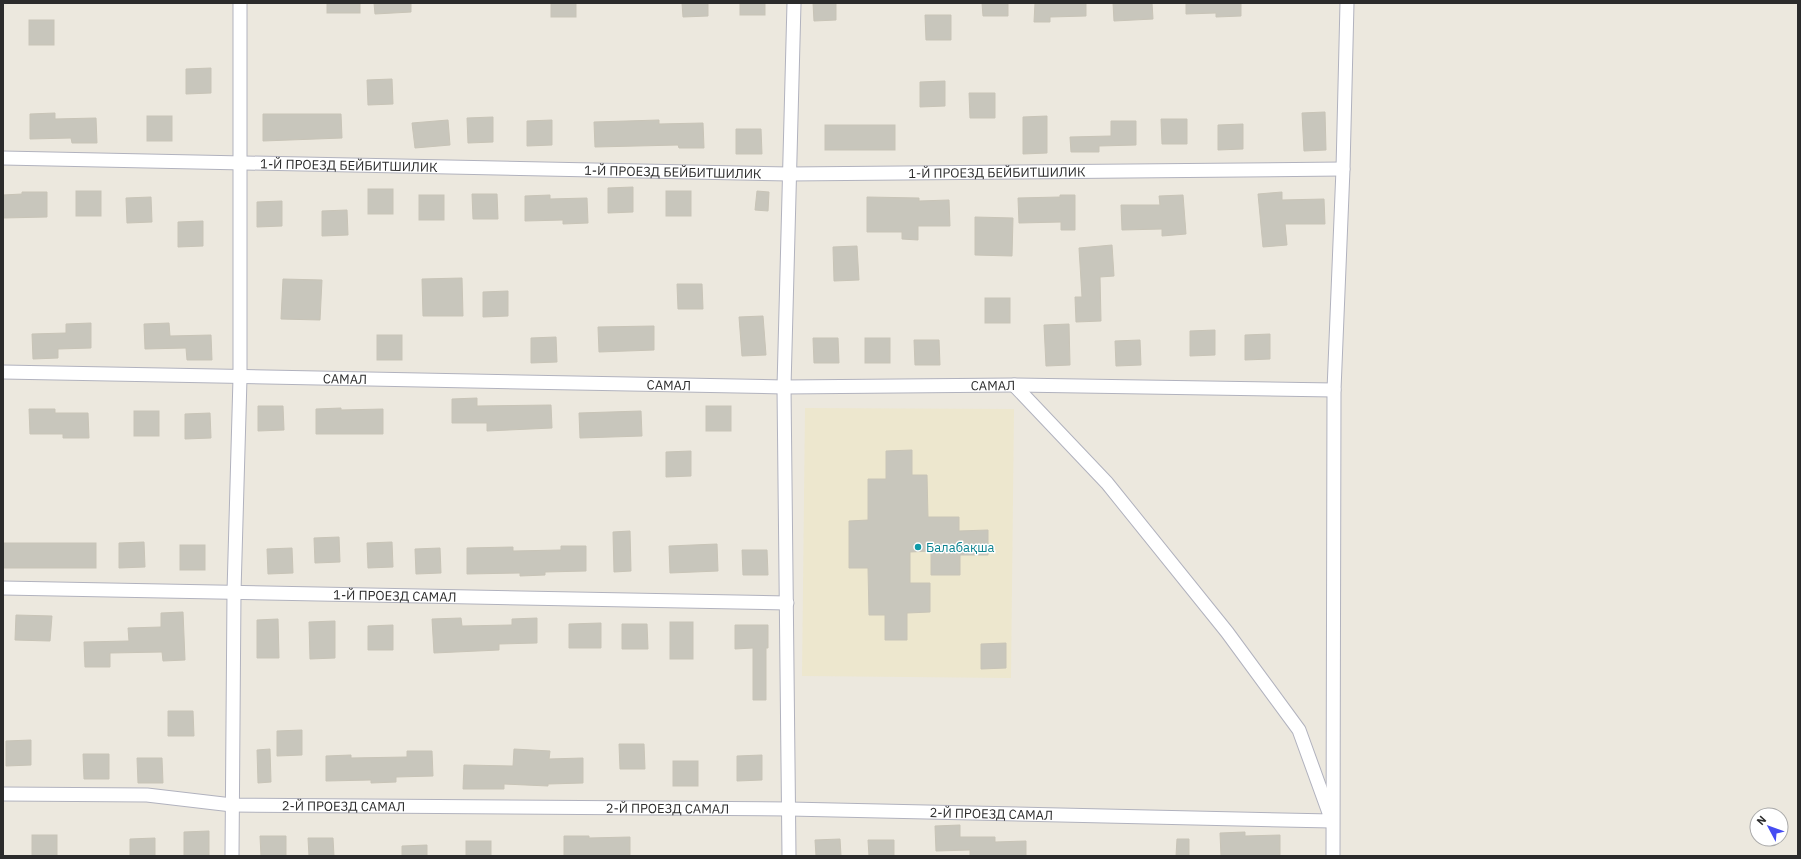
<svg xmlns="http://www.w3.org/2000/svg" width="1801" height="859" font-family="'IBM Plex Sans',sans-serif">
<rect width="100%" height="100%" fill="#ece8de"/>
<!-- education -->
<path fill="#ede7ce" d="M805 408 1014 409 1011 678 802 676Z"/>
<!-- building -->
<g fill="#c8c6bc" stroke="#c8c4b7">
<rect x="327" y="3" width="33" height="10"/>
<path d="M374 3H411V12L375 14Z"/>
<rect x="551" y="3" width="25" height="14"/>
<path d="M682 3H708V16L683 17Z"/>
<rect x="740" y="3" width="25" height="12"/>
<path d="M813 3H836V20L814 21Z"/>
<path d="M982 3H1008V16H983Z"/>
<path d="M1035 3H1086V16L1050 17V22H1034Z"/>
<path d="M1113 3H1152L1153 19 1114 21Z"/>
<path d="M1186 3H1241V16L1216 17V13L1186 14Z"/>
<path d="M925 15H951V40H926Z"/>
<rect x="29" y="20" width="25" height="25"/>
<path d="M211 68V93L186 94V69Z"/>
<path d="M392 79 393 104 368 105 367 80Z"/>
<path d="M945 81V106L920 107V82Z"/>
<path d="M969 93H995V118H970Z"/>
<path d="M1325 112 1326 150 1304 151 1302 113Z"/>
<path d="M55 113V119L96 118 97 143H72L71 138 30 139V114Z"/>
<path d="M263 114H341L342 138 263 141Z"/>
<rect x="147" y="116" width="25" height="25"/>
<path d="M1047 116V153L1023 154V117Z"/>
<path d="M493 117V142L468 143 467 118Z"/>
<path d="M1161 119H1187V144H1162Z"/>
<path d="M448 120 450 145 415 148 412 123Z"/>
<path d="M552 120V145L527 146V121Z"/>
<path d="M659 120V124L703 123 704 148H679L678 145 595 147 594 122Z"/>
<path d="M1111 121H1136V145L1099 146V152H1071L1070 137 1111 136Z"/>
<path d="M1243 124V149L1218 150V125Z"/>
<rect x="825" y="125" width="70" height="25"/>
<path d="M736 129H761L762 154H736Z"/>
<path d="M633 187V212L608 213V188Z"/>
<rect x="368" y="189" width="25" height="25"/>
<rect x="76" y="191" width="25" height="25"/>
<rect x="666" y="191" width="25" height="25"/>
<path d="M757 191 769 192 768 211 755 210Z"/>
<path d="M22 192H47V217L3 218V195L22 194Z"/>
<path d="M1282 192V200L1324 199 1325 224H1285L1287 245 1263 247 1258 194Z"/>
<path d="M472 194H497L498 219H473Z"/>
<rect x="419" y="195" width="25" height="25"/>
<path d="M550 195V199L587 198 588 223 563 224V220L525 221V196Z"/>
<path d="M1060 195H1075V230H1061V222L1019 223 1018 198 1060 197Z"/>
<path d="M1183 195 1186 234 1162 236V229L1122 230 1121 205H1160L1159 196Z"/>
<path d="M151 197 152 222 127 223 126 198Z"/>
<path d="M867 197 919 198V201L949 200 950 226H918V240L902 239V232H867Z"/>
<path d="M282 201V226L257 227V202Z"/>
<path d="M347 210 348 235 322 236V211Z"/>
<path d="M975 217 1013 218 1012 256 975 255Z"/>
<path d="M203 221V246L178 247V222Z"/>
<path d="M1112 245 1114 276 1100 277 1101 321 1076 322 1075 297H1082L1079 248Z"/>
<path d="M857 246 859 280 834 281 833 247Z"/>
<path d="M462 278 463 316H423L422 279Z"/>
<path d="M283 279 322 280 320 320 281 319Z"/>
<path d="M677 284H702L703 309H678Z"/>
<path d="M508 291V316L483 317V292Z"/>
<rect x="985" y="298" width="25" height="25"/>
<path d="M763 316 766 355 742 356 739 317Z"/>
<path d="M91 323V348L58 349V358L33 359 32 334 66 333V324Z"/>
<path d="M169 323 170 336 211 335 212 360H187L186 348 145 349 144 324Z"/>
<path d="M1069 324 1070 365 1046 366 1044 325Z"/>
<path d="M654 326V350L599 352 598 327Z"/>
<path d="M1215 330V355L1190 356V331Z"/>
<path d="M1270 334V359L1245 360V335Z"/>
<rect x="377" y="335" width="25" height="25"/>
<path d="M556 337 557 362 531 363V338Z"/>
<path d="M813 338H838L839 363H814Z"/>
<rect x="865" y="338" width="25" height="25"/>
<path d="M914 340H939L940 365H915Z"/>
<path d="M1140 340 1141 365 1116 366 1115 341Z"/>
<path d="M477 398V406L551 405 552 428 487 431V423H452V399Z"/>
<path d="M258 406H283L284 430 258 431Z"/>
<rect x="706" y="406" width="25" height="25"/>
<path d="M341 408V410L383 409V434H316V409Z"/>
<path d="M29 409H55V413H88L89 438H63V434H30Z"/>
<rect x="134" y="411" width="25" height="25"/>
<path d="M641 411 642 436 580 438 579 413Z"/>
<path d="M210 413 211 438 185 439V414Z"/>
<path d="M912 450V475H927L928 517H959V531L988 530V555H960V575H931V551L910 552V583H930V612L907 613V640H885V615H869L868 568H849V521L868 520V479H886V451Z"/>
<path d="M691 451V476L666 477V452Z"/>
<path d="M630 531 631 571 614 572 613 532Z"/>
<path d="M339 537 340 562 315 563 314 538Z"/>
<path d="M144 542 145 567 119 568V543Z"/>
<path d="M392 542 393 567 368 568 367 543Z"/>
<rect x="3" y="543" width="93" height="25"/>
<path d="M717 544 718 571 670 573 669 546Z"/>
<rect x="180" y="545" width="25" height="25"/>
<path d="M561 546H586V571L545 572V575L520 576V573L467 574V548L513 547V551L561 550Z"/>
<path d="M292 548 293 573 268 574 267 549Z"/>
<path d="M440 548 441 573 416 574 415 549Z"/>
<path d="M742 550H767L768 575H743Z"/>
<path d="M183 612 185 660 163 661 162 652 110 653V667H85L84 642 129 641 128 628 161 627V613Z"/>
<path d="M16 615 52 616 50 641 15 640Z"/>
<path d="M461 618 462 626 512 625V619L537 618V643L499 644V650L434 653 432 619Z"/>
<path d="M278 619 279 658H257V620Z"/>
<path d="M335 621V658L310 659 309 622Z"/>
<rect x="670" y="622" width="23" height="37"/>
<path d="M601 623V648H569V624Z"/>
<path d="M622 624H647L648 649H622Z"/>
<path d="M393 625V650H368V626Z"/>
<path d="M735 625H768V648H766V700H753V648L735 649Z"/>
<path d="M1006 643V668L981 669V644Z"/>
<path d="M168 711H193L194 736H168Z"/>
<path d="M302 730V755L277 756V731Z"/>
<path d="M31 740V765L6 766V741Z"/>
<path d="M619 744H644L645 769H620Z"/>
<path d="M270 749 271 782 258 783 257 750Z"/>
<path d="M514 749 550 751 549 759 583 758V783L548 784V786L504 784V789H463L464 765 513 766Z"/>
<path d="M407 751H432L433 776 396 777V782L371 783V780L326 781V756L351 755V758L407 757Z"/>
<path d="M83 754H109V779H84Z"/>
<path d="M762 755V780L737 781V756Z"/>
<path d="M137 758H162L163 783H138Z"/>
<rect x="673" y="761" width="25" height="25"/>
<path d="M960 825V837H995V842L1026 841V856H970V850L936 851 935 826Z"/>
<path d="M209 831V856H184V832Z"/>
<path d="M1245 832V836L1280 835V856H1221L1220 833Z"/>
<rect x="32" y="835" width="25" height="21"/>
<path d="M260 836H286V856H261Z"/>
<path d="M564 836H589V838L630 837V856H564Z"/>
<path d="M155 838V856H130V839Z"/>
<path d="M308 838H333L334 856H309Z"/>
<path d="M840 839 841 856H816L815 840Z"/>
<path d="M1177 839H1189V856H1176Z"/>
<path d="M868 840H894V856H869Z"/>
<rect x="466" y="841" width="25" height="15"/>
<path d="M427 845V856H402V846Z"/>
</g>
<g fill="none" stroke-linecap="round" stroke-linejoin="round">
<!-- minor casing -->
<g stroke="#b1b2be" stroke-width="15">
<g id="minor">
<path id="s1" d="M3 158 789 174 1343 169"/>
<path id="s2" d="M3 372 784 387 1014 385 1334 390"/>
<path id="s3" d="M3 588 787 603"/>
<path id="s4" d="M3 794 147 795 232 805 789 809 1332 821 1299 730 1227 632 1107 483 1014 385"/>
<path d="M232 856 234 592 240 378V3"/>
<path d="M789 856 784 387 794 3"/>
<path d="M1333 856 1334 390 1343 169 1347 3"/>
</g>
</g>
<!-- minor -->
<use href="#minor" stroke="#fff" stroke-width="13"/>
</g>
<!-- markers -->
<circle fill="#0f9aa8" stroke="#fff" stroke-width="1.5" cx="918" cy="547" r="4"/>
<g text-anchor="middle" stroke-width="3" stroke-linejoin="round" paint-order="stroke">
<!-- street labels -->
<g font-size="13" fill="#2b2b2b" stroke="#fff">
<text dy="5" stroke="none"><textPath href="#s1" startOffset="346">1-Й ПРОЕЗД БЕЙБИТШИЛИК</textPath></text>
<text dy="5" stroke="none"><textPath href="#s1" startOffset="670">1-Й ПРОЕЗД БЕЙБИТШИЛИК</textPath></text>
<text dy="5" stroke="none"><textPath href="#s1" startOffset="994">1-Й ПРОЕЗД БЕЙБИТШИЛИК</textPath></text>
<text dy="5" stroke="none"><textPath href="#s2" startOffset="342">САМАЛ</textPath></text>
<text dy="5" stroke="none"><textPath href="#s2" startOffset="666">САМАЛ</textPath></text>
<text dy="5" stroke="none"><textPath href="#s2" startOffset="990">САМАЛ</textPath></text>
<text dy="5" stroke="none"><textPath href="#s3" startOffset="392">1-Й ПРОЕЗД САМАЛ</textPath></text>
<text dy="5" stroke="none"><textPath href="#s4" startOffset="341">2-Й ПРОЕЗД САМАЛ</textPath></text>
<text dy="5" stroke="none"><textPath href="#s4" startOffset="665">2-Й ПРОЕЗД САМАЛ</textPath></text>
<text dy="5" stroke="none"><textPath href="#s4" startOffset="989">2-Й ПРОЕЗД САМАЛ</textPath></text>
</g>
<!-- culture labels -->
<g font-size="13" fill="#0d838f" stroke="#fff" text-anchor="start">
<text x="926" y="552">Балабақша</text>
</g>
</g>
<!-- border -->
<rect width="1801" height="859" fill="none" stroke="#2b2b2b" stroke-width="8"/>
<!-- north arrow -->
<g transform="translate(1769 827) rotate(311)"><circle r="19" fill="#ffffff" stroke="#aaaaaa"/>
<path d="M0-3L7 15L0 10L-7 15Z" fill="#454cf2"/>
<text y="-6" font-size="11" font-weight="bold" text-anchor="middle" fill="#2b2b2b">N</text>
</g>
</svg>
